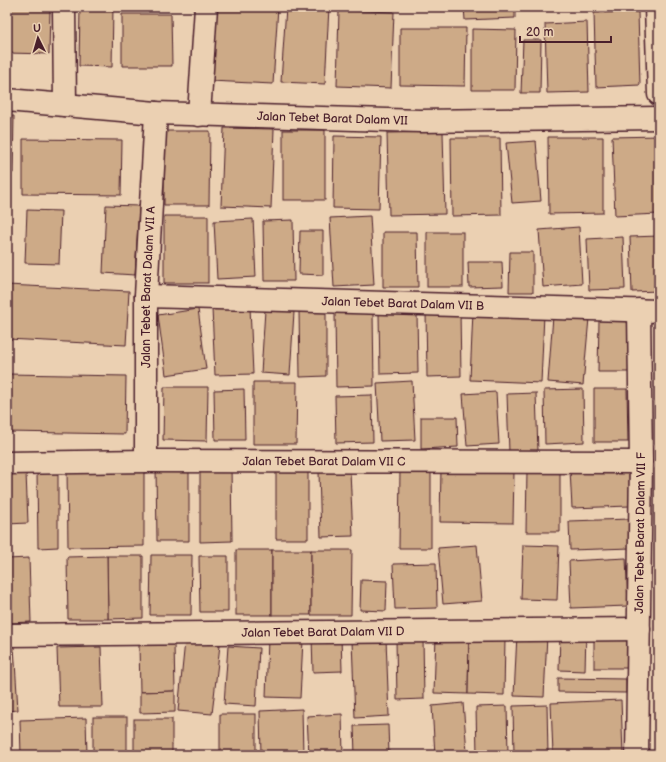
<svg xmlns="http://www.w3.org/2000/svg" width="666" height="762" font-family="'Balsamiq Sans',sans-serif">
<rect width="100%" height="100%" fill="#ebd0b2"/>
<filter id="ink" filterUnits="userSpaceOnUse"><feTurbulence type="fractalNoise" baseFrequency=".025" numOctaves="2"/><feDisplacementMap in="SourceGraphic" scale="8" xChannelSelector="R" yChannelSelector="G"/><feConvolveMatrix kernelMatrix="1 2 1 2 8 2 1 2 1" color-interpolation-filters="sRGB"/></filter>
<g filter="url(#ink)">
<!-- building -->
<g fill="#cdaa87" stroke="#4a1f2b">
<path d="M7 7H50L49 54 7 53Z"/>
<path d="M80 7H113L112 67 79 66Z"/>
<path d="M215 7H278L273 84 210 81Z"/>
<path d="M286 7H329L325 84 281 82Z"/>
<path d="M464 7H515V18L465 20Z"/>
<path d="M339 10 394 12 391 88 337 86Z"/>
<path d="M638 12 640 85 596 87 594 13Z"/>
<path d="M122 14H171L172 66H122Z"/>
<path d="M587 22 589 92 547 93 545 24Z"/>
<path d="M400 28H466L465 86 400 85Z"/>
<path d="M472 29 516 30 515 90H472Z"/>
<path d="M523 40H541L540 93H521Z"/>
<path d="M7 116H14L13 173H7Z"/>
<path d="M224 128 274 129 271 208 221 206Z"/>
<rect x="283" y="130" width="42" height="70"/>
<path d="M164 131H210L209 205H164Z"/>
<path d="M443 132 445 214 389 215 387 133Z"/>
<path d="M334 136 381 137 379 209 333 208Z"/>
<path d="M659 136V214L615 216 612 137Z"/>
<path d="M548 137H603V213L549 214Z"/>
<path d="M451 138H500L501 215 452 216Z"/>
<path d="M23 139 122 140 121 195 23 194Z"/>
<path d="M536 141 541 201 512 203 506 143Z"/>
<path d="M106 205 139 206 135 275 103 273Z"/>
<path d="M27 210 61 211 59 264 25 263Z"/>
<rect x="164" y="216" width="44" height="67"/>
<path d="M370 216 374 285 334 287 330 218Z"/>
<path d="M253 219 256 277 217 279 214 221Z"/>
<path d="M293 220 294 281H264L263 221Z"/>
<path d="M579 227 582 284 543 287 539 230Z"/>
<path d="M300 231H323V275L299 274Z"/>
<path d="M383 232H417L418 287H383Z"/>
<rect x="427" y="232" width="36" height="55"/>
<path d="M659 236V291L632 292 630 237Z"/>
<path d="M623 237 625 289 589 290 587 239Z"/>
<path d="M510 252H533V292H509Z"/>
<path d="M468 262H502L503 286 469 287Z"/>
<path d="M7 285 129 291 126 345 7 339Z"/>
<path d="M250 307 253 374 215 375 212 309Z"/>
<path d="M198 309 206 369 166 375 158 315Z"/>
<path d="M265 310 294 312 290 375 261 373Z"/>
<path d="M299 310H326V376L300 377Z"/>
<path d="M460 311 461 376 427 377 426 312Z"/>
<path d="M473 311 544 314 541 383 470 380Z"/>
<path d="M335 313H373L374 386 336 387Z"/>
<path d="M379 313H417L418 373 380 374Z"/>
<path d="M553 316 589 318 583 385 548 382Z"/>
<path d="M599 320 633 321V372H598Z"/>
<path d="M7 374 126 376 125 434 7 432Z"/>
<path d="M412 381 415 440 380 441 377 383Z"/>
<path d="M253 382H297L296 444H253Z"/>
<path d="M164 387H208L207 441 163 440Z"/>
<path d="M244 389 245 440H215L214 390Z"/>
<path d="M583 389 584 442 545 444 544 390Z"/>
<path d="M594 389H627L628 442H594Z"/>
<path d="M496 392 499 444 467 446 463 394Z"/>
<path d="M536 393 538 451 509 452 507 394Z"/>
<path d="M372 395 373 442 336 443 335 396Z"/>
<path d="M421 417H457L458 447 421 449Z"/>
<path d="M200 465H231L232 541 200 542Z"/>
<path d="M189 466V541H157L156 467Z"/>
<path d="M629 468 630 506 572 508 570 470Z"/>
<path d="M67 469H144V546L68 547Z"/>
<path d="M400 469H431V548H399Z"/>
<path d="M441 469 514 471 513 523 440 522Z"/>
<path d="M58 470V547L38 548 37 471Z"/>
<path d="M527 470H560V532H526Z"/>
<path d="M276 471 308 472V539H276Z"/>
<path d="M350 471 353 536 321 537 319 472Z"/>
<path d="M26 473 28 523 7 524V474Z"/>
<path d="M630 519 631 548 570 550 569 521Z"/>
<path d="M477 545 482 601 443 604 438 548Z"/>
<path d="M523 545 559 546 557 600 521 599Z"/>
<rect x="236" y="550" width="36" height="65"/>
<rect x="272" y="550" width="39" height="65"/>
<path d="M311 550H352L351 615H311Z"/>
<path d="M151 555H192L191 615H150Z"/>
<path d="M107 556H143V618L108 619Z"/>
<path d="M107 556 108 619H68L67 557Z"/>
<path d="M199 556H228V612H200Z"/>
<path d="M29 558 31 622 7 623V559Z"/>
<path d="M626 558 628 606 571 608 569 561Z"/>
<path d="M436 563 437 608 395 609 393 564Z"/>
<path d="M361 580 387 581 386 611 360 610Z"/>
<rect x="657" y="596" width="2" height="28"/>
<path d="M560 632H586L585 671 559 670Z"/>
<path d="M517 634 547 635 544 697 514 696Z"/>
<path d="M594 635H629L628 668H594Z"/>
<rect x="658" y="635" width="1" height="31"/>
<path d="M341 636 342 671 313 672 312 637Z"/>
<path d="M436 636 469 637 468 694 434 693Z"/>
<path d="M469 637 505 638 504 695 468 694Z"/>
<path d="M268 638 303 640 300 698 266 697Z"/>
<path d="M423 638 424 699 397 700 396 639Z"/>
<path d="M386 639 389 716 355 718 352 641Z"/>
<path d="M185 641 220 645 212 714 178 711Z"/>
<path d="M174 644 175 691 140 692 139 645Z"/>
<path d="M14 646 18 710 7 711V647Z"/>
<path d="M228 646 259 648 256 706 224 704Z"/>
<path d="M101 647 103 707H59L57 648Z"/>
<path d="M558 678 626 679V693L558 692Z"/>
<path d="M175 691V712L140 713V692Z"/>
<path d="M621 700 623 755H553L551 703Z"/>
<path d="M463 703 467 752 435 755 432 706Z"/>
<path d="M547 705 548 755H514L513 706Z"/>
<path d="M507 706 508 755H477L476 707Z"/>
<path d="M302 709 303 755H261L260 711Z"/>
<rect x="220" y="714" width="36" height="41"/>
<path d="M342 714 343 755H309L307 716Z"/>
<rect x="93" y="717" width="34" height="38"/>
<path d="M86 718 87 755H21L20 720Z"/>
<rect x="134" y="719" width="38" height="36"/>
<rect x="7" y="723" width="3" height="32"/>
<path d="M388 725 389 755H355L354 726Z"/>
</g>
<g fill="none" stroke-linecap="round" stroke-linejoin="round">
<!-- minor casing -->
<g stroke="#4a1f2b" stroke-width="25">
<g id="minor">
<path d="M64 7 65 105"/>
<path d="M656 7 659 94"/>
<path id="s1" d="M7 100 156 113 420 121 659 118"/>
<path d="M199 115 206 7"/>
<path id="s2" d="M146 296 659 311"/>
<path id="s3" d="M146 461V296L156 113"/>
<path id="s4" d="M7 463 146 461 641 462"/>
<path id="s5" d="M7 635 639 629"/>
<path id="s6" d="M637 755 641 462 639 310"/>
</g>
</g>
<!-- minor -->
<use href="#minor" stroke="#ebd0b2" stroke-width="22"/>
</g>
</g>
<g text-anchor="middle" stroke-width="3" stroke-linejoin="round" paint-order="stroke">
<!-- street labels -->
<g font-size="12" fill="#4a1f2b" stroke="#ebd0b2">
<text dy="4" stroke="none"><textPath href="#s1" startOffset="326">Jalan Tebet Barat Dalam VII</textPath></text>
<text dy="4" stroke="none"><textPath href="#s3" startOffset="174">Jalan Tebet Barat Dalam VII A</textPath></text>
<text dy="4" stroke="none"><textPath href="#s2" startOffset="257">Jalan Tebet Barat Dalam VII B</textPath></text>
<text dy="4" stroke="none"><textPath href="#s4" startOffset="317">Jalan Tebet Barat Dalam VII C</textPath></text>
<text dy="4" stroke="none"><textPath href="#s6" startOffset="222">Jalan Tebet Barat Dalam VII F</textPath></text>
<text dy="4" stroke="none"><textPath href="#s5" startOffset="316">Jalan Tebet Barat Dalam VII D</textPath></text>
</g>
</g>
<!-- margin -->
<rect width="666" height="762" fill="none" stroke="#ebd0b2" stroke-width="24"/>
<rect x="12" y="12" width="642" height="738" fill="none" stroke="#4a1f2b" stroke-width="1.5" filter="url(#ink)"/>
<!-- north arrow -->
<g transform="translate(38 38) rotate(355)" stroke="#ebd0b2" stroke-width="3" paint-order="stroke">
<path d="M0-3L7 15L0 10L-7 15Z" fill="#4a1f2b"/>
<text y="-6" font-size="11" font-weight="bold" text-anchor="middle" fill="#4a1f2b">U</text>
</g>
<!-- scale -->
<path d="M520 36v6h91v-6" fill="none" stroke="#4a1f2b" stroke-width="2"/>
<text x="526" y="36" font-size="12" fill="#4a1f2b" stroke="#ebd0b2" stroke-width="3" paint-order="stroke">20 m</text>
</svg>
